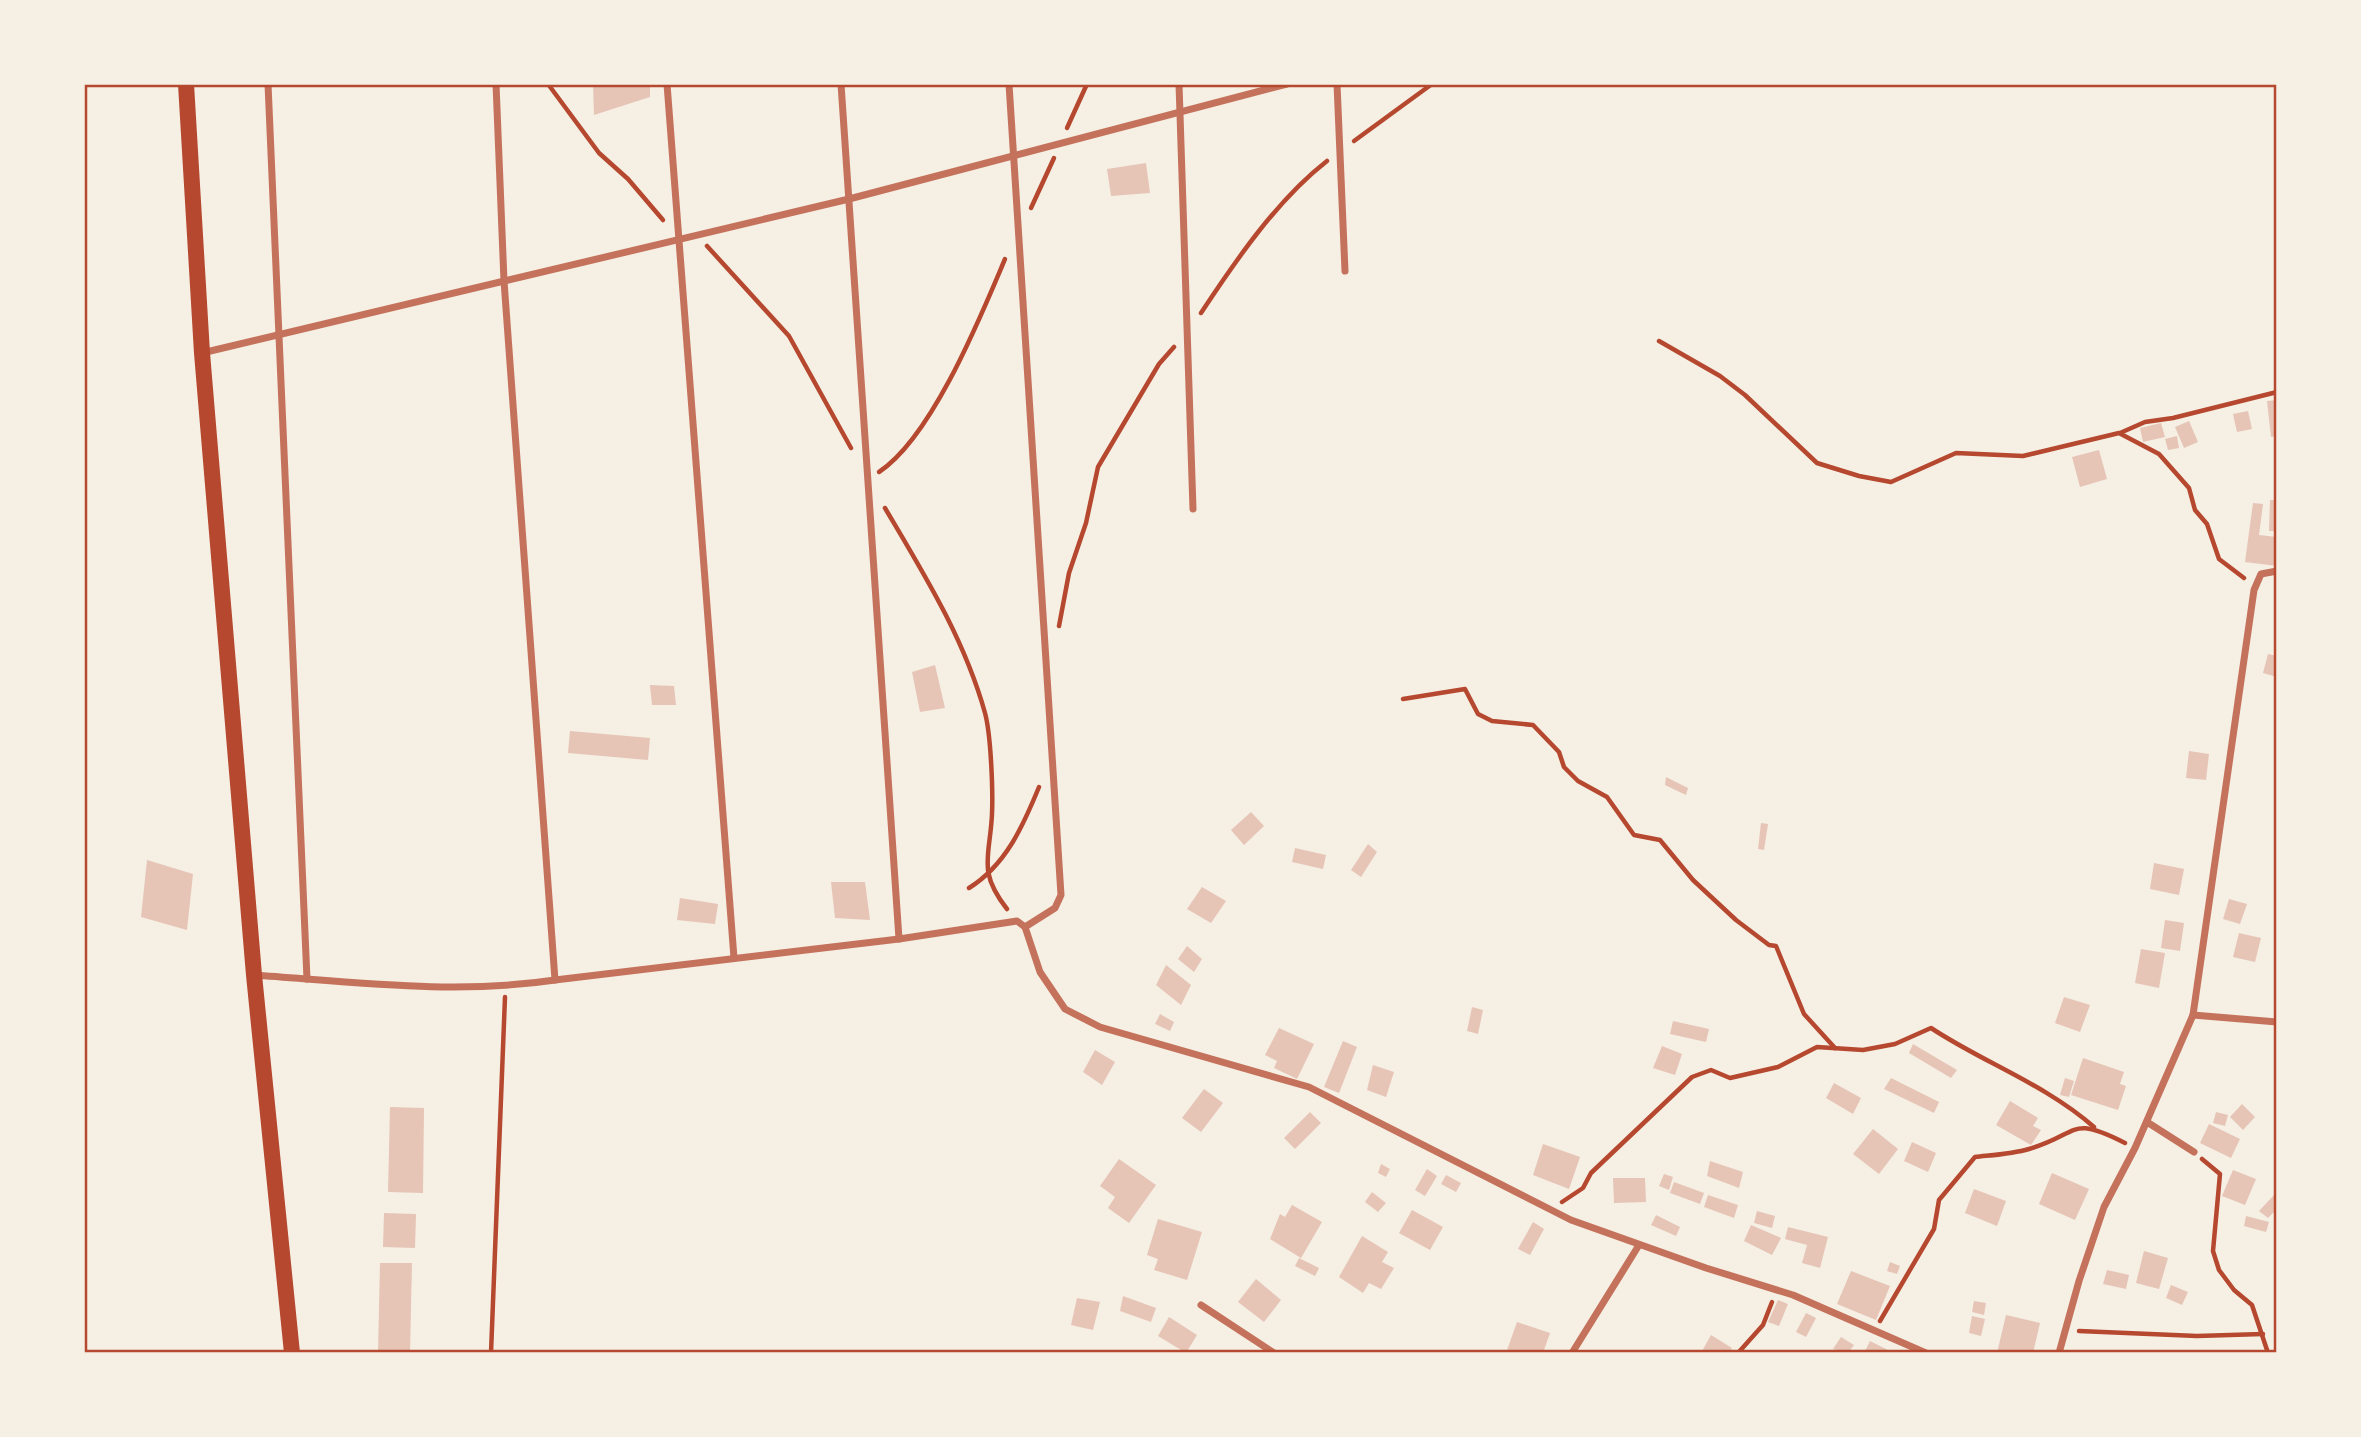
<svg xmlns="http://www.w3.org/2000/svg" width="2361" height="1437" font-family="Overpass,sans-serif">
<rect width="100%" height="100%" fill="#f6efe4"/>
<!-- building -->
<g fill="#e6c5b7">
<path d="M593 84H650V97L594 115Z"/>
<path d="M1146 163 1150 193 1111 196 1107 169Z"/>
<path d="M2277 400V436L2271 437 2267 401Z"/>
<path d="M2248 411 2252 429 2237 432 2233 414Z"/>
<path d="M2189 421 2198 442 2184 448 2175 427Z"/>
<path d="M2161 423 2165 437 2143 442 2140 428Z"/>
<path d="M2177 436 2179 448 2168 450 2165 439Z"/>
<path d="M2099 450 2107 479 2080 487 2072 457Z"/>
<path d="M2270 500H2277V531H2269Z"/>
<path d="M2253 503 2263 504 2259 535 2277 537V566L2245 562Z"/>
<path d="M2268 654 2277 656V677L2263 673Z"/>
<path d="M935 665 945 708 920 712 912 672Z"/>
<path d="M650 685 674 686 676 705H652Z"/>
<path d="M570 731 650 738 648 760 568 753Z"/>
<path d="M2189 751 2209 754 2206 780 2186 778Z"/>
<path d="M1666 777 1688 788 1686 795 1665 785Z"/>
<path d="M1251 812 1264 826 1244 845 1231 830Z"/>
<path d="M1761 823 1768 824 1764 850 1758 849Z"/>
<path d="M1368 844 1377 852 1361 877 1351 870Z"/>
<path d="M1295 848 1326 855 1323 869 1292 862Z"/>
<path d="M147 860 193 874 187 930 141 917Z"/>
<path d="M2154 863 2184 869 2179 895 2150 889Z"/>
<path d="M831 882H865L870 920 835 918Z"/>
<path d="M1202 887 1226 901 1211 923 1187 909Z"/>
<path d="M680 898 718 904 715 924 677 920Z"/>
<path d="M2229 899 2247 904 2240 924 2223 919Z"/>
<path d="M2165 920 2184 923 2180 951 2161 948Z"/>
<path d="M2239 933 2261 938 2255 962 2233 957Z"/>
<path d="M1187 946 1202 959 1194 972 1178 959Z"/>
<path d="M2141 949 2165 953 2159 988 2135 983Z"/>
<path d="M1166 965 1191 985 1181 1005 1156 985Z"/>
<path d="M2064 997 2090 1005 2080 1032 2055 1023Z"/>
<path d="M1472 1007 1483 1010 1478 1034 1467 1031Z"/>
<path d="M1160 1014 1174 1022 1170 1031 1155 1024Z"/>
<path d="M1673 1021 1709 1029 1706 1042 1670 1034Z"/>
<path d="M1279 1028 1314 1044 1297 1079 1274 1068 1277 1061 1265 1055Z"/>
<path d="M1343 1041 1357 1047 1339 1093 1324 1087Z"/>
<path d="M1913 1044 1957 1070 1951 1078 1909 1053Z"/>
<path d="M1662 1046 1682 1054 1675 1075 1653 1068Z"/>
<path d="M1095 1050 1115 1062 1102 1085 1083 1072Z"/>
<path d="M2083 1058 2124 1072 2120 1084 2126 1086 2118 1110 2071 1095Z"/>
<path d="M1373 1065 1394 1072 1386 1097 1367 1090Z"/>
<path d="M1891 1078 1939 1102 1934 1113 1884 1089Z"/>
<path d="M2065 1078 2074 1081 2069 1097 2060 1095Z"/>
<path d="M1834 1083 1861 1098 1853 1114 1826 1098Z"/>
<path d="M1204 1089 1223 1103 1201 1132 1182 1118Z"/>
<path d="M2010 1101 2038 1118 2033 1126 2041 1130 2031 1145 1996 1125Z"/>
<path d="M2242 1104 2255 1117 2243 1130 2230 1117Z"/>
<path d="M390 1107 424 1108 423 1193 388 1192Z"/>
<path d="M1310 1112 1321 1123 1295 1149 1284 1138Z"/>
<path d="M2216 1112 2228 1115 2225 1126 2213 1123Z"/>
<path d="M2209 1124 2240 1139 2231 1158 2200 1143Z"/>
<path d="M1873 1129 1898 1149 1879 1174 1853 1154Z"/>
<path d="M1912 1142 1936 1153 1928 1172 1904 1161Z"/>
<path d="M1543 1144 1580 1157 1569 1189 1533 1175Z"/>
<path d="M1119 1159 1156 1185 1129 1223 1108 1208 1115 1197 1100 1186Z"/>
<path d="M1710 1161 1743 1172 1739 1188 1707 1176Z"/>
<path d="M1381 1164 1390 1169 1386 1177 1378 1173Z"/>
<path d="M1427 1169 1437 1176 1425 1196 1415 1190Z"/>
<path d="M2233 1170 2256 1179 2245 1205 2222 1196Z"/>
<path d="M2052 1173 2089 1189 2075 1220 2039 1204Z"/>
<path d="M1664 1174 1673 1177 1669 1190 1659 1186Z"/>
<path d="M1446 1175 1461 1183 1456 1192 1441 1184Z"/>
<path d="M1613 1178H1645L1646 1202 1614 1203Z"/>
<path d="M1674 1182 1704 1193 1700 1204 1670 1193Z"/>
<path d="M1974 1189 2006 1201 1997 1226 1965 1213Z"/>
<path d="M1372 1192 1386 1203 1378 1212 1365 1202Z"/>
<path d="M1708 1195 1738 1205 1734 1218 1704 1207Z"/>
<path d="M2274 1195 2277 1209 2268 1218 2259 1211Z"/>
<path d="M1292 1205 1322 1222 1301 1258 1270 1239 1280 1214 1285 1217Z"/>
<path d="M1412 1210 1443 1227 1430 1250 1399 1233Z"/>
<path d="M1757 1211 1775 1216 1772 1228 1754 1223Z"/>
<path d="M384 1213 416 1214 415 1248 383 1247Z"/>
<path d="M1656 1215 1680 1227 1676 1236 1651 1225Z"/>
<path d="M2246 1216 2269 1222 2266 1232 2244 1226Z"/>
<path d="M1158 1219 1202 1232 1187 1280 1154 1270 1158 1259 1147 1255Z"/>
<path d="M1533 1222 1544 1229 1530 1255 1518 1249Z"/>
<path d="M1751 1225 1781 1238 1772 1255 1744 1241Z"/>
<path d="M1788 1227 1828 1237 1820 1268 1802 1263 1807 1245 1785 1239Z"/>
<path d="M1362 1236 1388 1252 1382 1262 1394 1268 1381 1289 1369 1283 1363 1293 1339 1277Z"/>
<path d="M2144 1251 2168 1258 2159 1289 2136 1283Z"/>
<path d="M1299 1258 1319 1268 1315 1276 1295 1266Z"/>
<path d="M1890 1262 1900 1266 1897 1274 1887 1271Z"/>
<path d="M380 1263H412L410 1353H378Z"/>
<path d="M2107 1270 2129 1275 2126 1289 2103 1284Z"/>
<path d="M1851 1271 1890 1286 1876 1320 1837 1304Z"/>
<path d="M1256 1279 1281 1300 1264 1322 1238 1302Z"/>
<path d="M2171 1285 2188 1292 2182 1305 2166 1298Z"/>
<path d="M1123 1296 1156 1308 1151 1322 1120 1311Z"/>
<path d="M1077 1298 1100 1302 1093 1330 1071 1325Z"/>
<path d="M1778 1300 1788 1304 1779 1326 1768 1322Z"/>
<path d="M1974 1301 1986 1303 1984 1315 1972 1312Z"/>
<path d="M1806 1313 1816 1318 1806 1337 1796 1332Z"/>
<path d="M2006 1315 2040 1323 2033 1353H1997Z"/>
<path d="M1972 1316 1985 1319 1981 1336 1969 1333Z"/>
<path d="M1169 1317 1197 1335 1186 1353 1158 1336Z"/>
<path d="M1517 1322 1550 1333 1543 1353H1506Z"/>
<path d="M1711 1335 1732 1348 1729 1353H1701Z"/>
<path d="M1841 1337 1854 1345 1848 1353 1833 1349Z"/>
<path d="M1870 1341 1888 1350 1886 1353H1864Z"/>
</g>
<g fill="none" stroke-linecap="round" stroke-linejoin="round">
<!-- path -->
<g stroke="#b5482f" stroke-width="4.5">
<path d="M548 84 599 153 628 179 663 220"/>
<path d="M1067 128 1087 84"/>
<path d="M1354 141 1432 84"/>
<path d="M1031 208 1054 158"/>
<path d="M707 246 789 336 851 448"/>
<path d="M1201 313C1236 260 1277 200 1327 161"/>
<path d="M1659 341 1720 376 1745 395 1817 463 1859 476 1891 482 1956 453 2023 456 2119 433 2159 454 2189 488 2195 510 2207 524 2219 559 2244 578"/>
<path d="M2120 433 2145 422 2173 418 2277 392"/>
<path d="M879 472C932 437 980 318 1005 259"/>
<path d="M885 508C924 574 964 638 985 713 991 735 993 790 992 814 990 857 977 871 1007 909"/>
<path d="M1059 626 1069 573 1086 523 1098 467 1159 364 1174 347"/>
<path d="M1403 699 1465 689 1478 714 1492 721 1533 725 1559 752 1564 767 1578 781 1607 797 1634 835 1660 840 1693 880 1736 920 1769 945 1776 946 1804 1014 1835 1048"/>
<path d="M969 888C1006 865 1023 826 1039 787"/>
<path d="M2202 1159 2220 1174 2213 1251 2219 1270 2234 1290 2252 1305 2268 1353"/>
<path d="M1562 1202 1583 1188 1591 1173 1692 1077 1711 1070 1730 1078 1778 1067 1817 1047 1863 1050 1895 1044 1931 1028C1984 1063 2045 1084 2094 1127"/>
<path d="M1880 1321 1934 1229 1939 1200 1975 1157C1993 1155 2012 1154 2029 1149 2081 1134 2068 1114 2125 1143"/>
<path d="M2079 1331 2197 1336 2263 1334"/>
<path d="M491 1353 505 997"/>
<path d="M1738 1353 1763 1325 1772 1302"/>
</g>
<!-- minor -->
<g stroke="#c5725c" stroke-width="7">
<path d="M268 84 307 979"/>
<path d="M667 84 734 958"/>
<path d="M841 84 899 939"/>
<path d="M1009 84 1061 895 1055 908 1025 927"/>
<path d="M1179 84 1193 509"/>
<path d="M1337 84 1345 271"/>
<path d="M202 353 849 199 1287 84"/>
<path d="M254 975C354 982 456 995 555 980L504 281 496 84"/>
<path d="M555 980 899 939 1017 921 1025 927 1040 972 1065 1009 1100 1027 1309 1087 1571 1220 1706 1268 1793 1295 1926 1353"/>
<path d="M2193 1015 2277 1022"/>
<path d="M2147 1122 2194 1152"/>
<path d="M1201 1305 1274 1353"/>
<path d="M1572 1353 1639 1245"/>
<path d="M2059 1353 2079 1281 2104 1207 2135 1148 2193 1015 2254 590 2261 574 2277 571"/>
</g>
<!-- primary -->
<path stroke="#b5482f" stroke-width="16" d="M186 84 202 353 254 975 292 1353"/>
</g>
<!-- border -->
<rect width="2361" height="1437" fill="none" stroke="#f6efe4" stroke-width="172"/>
<rect x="86" y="86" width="2189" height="1265" fill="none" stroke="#b5482f" stroke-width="2.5"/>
</svg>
